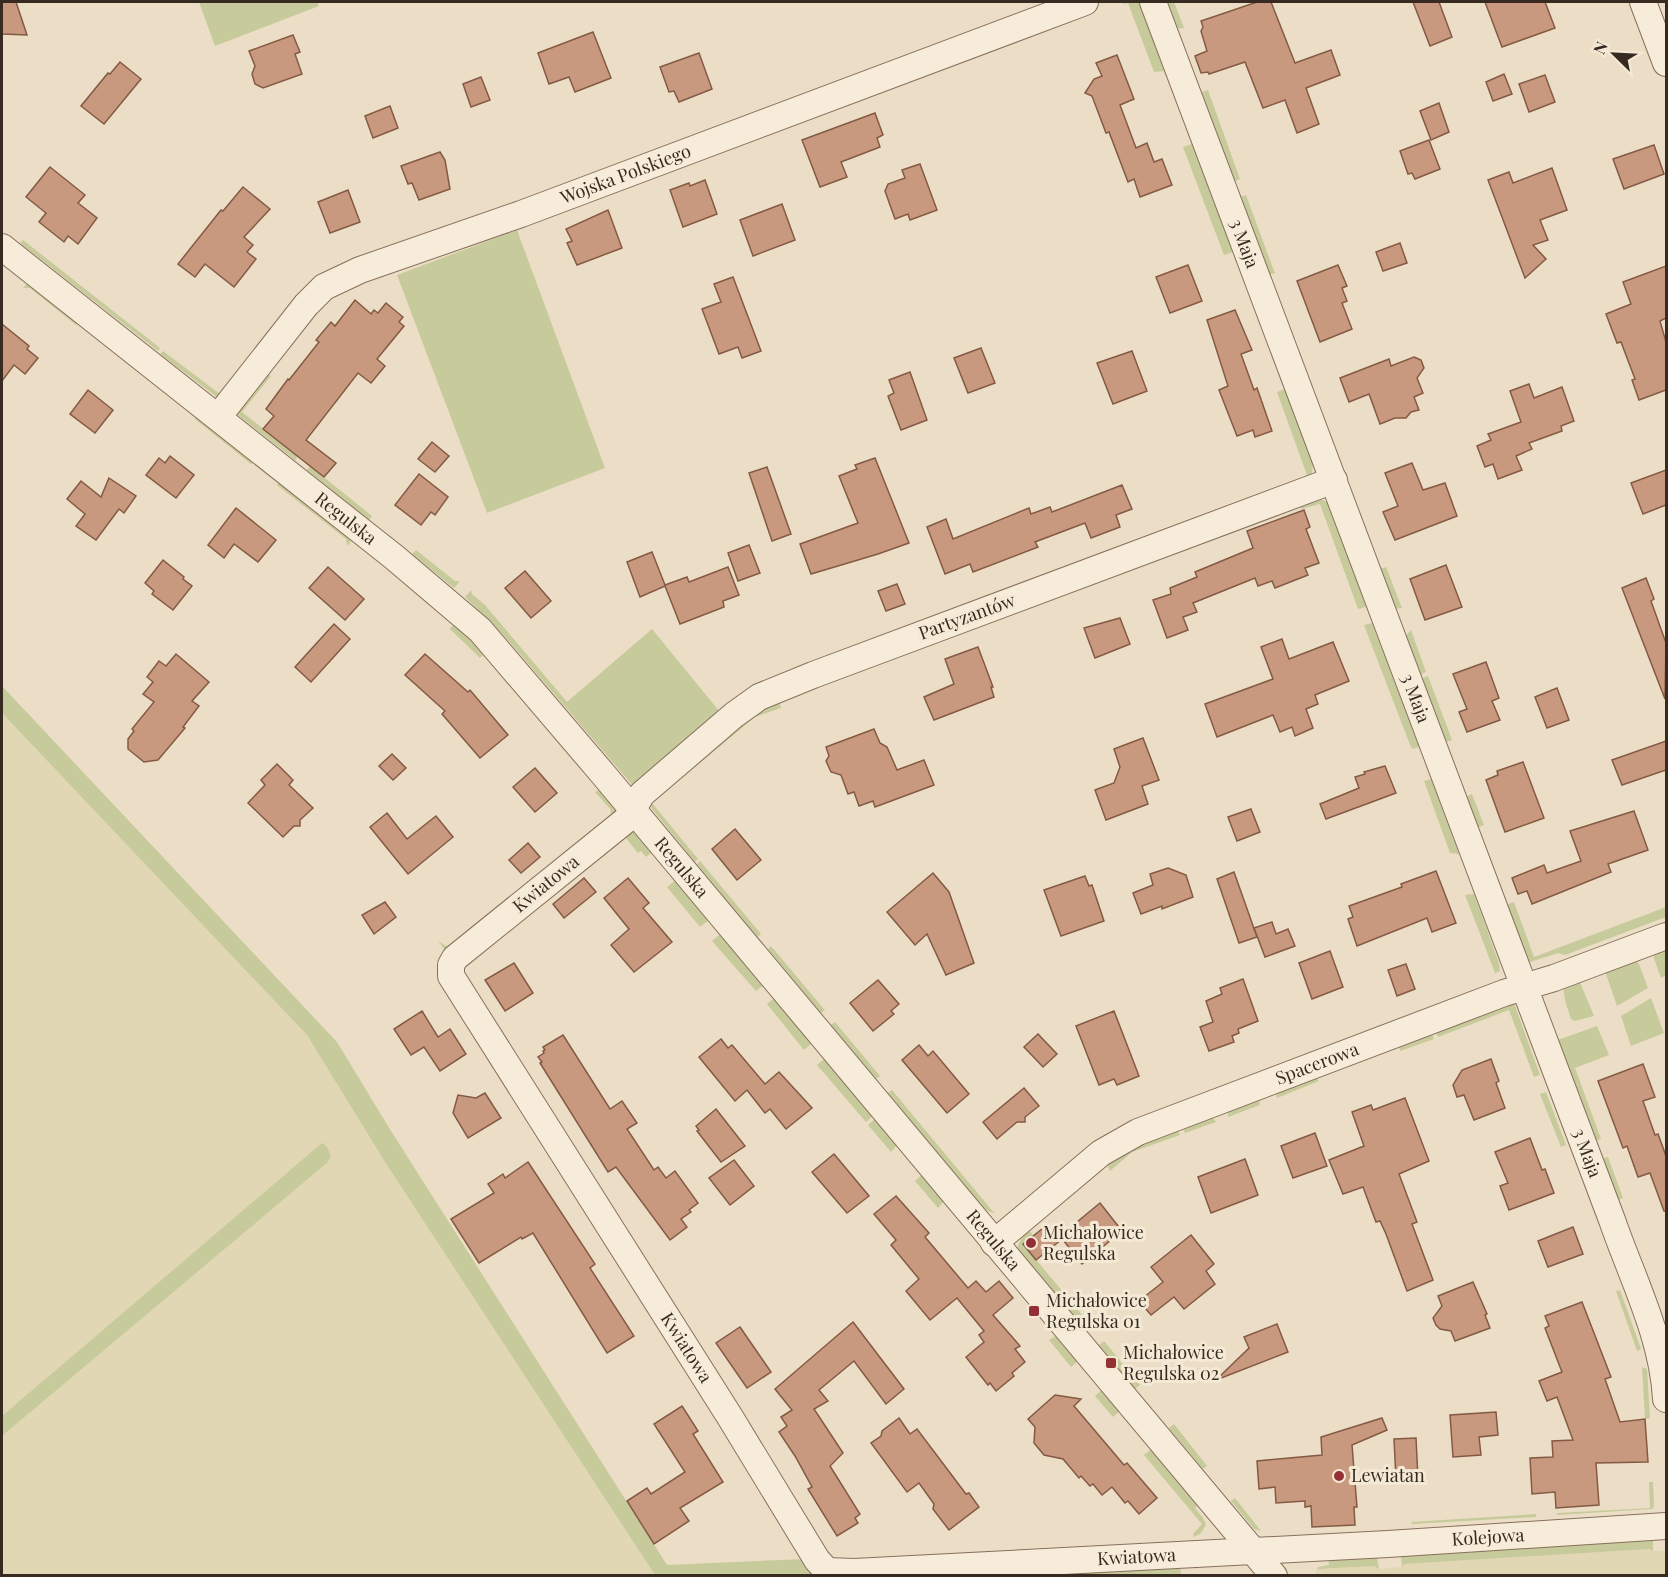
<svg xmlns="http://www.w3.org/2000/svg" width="1668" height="1577" font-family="'Playfair Display',serif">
<rect width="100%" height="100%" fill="#ecdec6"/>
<!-- farmland -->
<g fill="#e1d7b4">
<path d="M2 713 307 1035 385 1162 655 1575H2V1436L327 1163 331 1156 321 1144 2 1416Z"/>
<path d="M1649 1549 1653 1551H1666V1575L1316 1576 1318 1569H1325L1374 1566 1379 1569 1401 1567 1404 1564Z"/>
</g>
<!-- green -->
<g fill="#c7ca9a">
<path d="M199 2H317L319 6 215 46Z"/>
<path d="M1123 2 1139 3 1164 71 1154 72 1128 3 1124 4Z"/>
<path d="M1163 2H1174L1184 28 1174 29Z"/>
<path d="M1208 90 1240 179 1232 182 1198 94Z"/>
<path d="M1192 144 1233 252 1224 255 1183 147Z"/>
<path d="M1246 195 1274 271 1276 273 1267 275 1238 198Z"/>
<path d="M517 230 605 468 487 513 397 275Z"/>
<path d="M23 240 160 348 158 351 20 243Z"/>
<path d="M30 280 80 319 76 325 30 288H23Z"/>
<path d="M293 300 298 303 218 398 160 354 163 351 220 394Z"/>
<path d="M264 370 271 376 242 412 298 456 295 460 234 412Z"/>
<path d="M1285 389 1313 465 1312 473 1308 478 1277 392Z"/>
<path d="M198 416 257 459 251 464 195 419Z"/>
<path d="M310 466 372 516 369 520 307 470Z"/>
<path d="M281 479 352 540 347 546 346 539 277 485Z"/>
<path d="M1310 498 1321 499 1330 504 1366 607 1358 609 1320 504 1301 509 1300 504Z"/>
<path d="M416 550 455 581H460L454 588 412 554Z"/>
<path d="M1386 567 1402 608 1392 609 1377 570Z"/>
<path d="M471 590 472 594 485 605 567 702 652 629 720 712 634 787 506 638 465 597Z"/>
<path d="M455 622 487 651 480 658 450 629Z"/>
<path d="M1372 623 1419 747 1412 749 1407 737 1364 625Z"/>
<path d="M1411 630 1426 672 1417 676 1403 639Z"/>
<path d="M1428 676 1452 740 1442 743 1419 680Z"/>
<path d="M2 686 337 1042 391 1131 667 1565 805 1559 817 1575H655L385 1162 307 1035 2 713Z"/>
<path d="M779 701 781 708 755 717 652 803 698 859 695 862 647 803 737 722Z"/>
<path d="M1431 779 1459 854 1450 853 1424 781Z"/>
<path d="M604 788C612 798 624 806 615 820L452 951 445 950 438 941 446 946 462 940 610 822 611 810 595 792Z"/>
<path d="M1472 794 1484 825 1474 829 1463 798Z"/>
<path d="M634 831 642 834 655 850 646 857 641 851 638 853 625 837 612 842 464 965V975L484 1007 482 1008 459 971 463 963 610 842 622 834Z"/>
<path d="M700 861 761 934 758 937 697 864Z"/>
<path d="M676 880 709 920 700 927 667 887Z"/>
<path d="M1474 894 1499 963 1500 971 1495 973 1465 895Z"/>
<path d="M1514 902 1534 957 1666 907V917L1565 955 1558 953 1524 964 1503 906Z"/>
<path d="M723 932 764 985 756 991 712 941Z"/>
<path d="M771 946 823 1008 825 1010 821 1013 768 949Z"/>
<path d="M1666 948V975L1661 978 1654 958V952Z"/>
<path d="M1635 959 1639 964 1648 988 1617 1006 1605 971Z"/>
<path d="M1579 980 1594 1016 1575 1021 1571 1019 1566 1004 1563 988Z"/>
<path d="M777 996 813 1042 804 1050 767 1004Z"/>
<path d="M1651 998 1664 1033 1631 1046 1621 1016Z"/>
<path d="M1508 1002 1514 1003 1540 1075 1534 1077 1509 1010 1438 1037 1435 1030Z"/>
<path d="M835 1022 880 1076 876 1079 831 1025Z"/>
<path d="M1597 1026 1609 1055 1575 1068 1601 1139 1592 1142 1555 1041Z"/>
<path d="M1431 1031 1434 1039 1400 1051 1399 1044Z"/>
<path d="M827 1057 875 1114 866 1122 817 1065Z"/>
<path d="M1315 1076 1319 1081 1277 1098 1276 1090Z"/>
<path d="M892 1090 995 1214 988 1211 981 1206 888 1093Z"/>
<path d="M1546 1092 1566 1145 1561 1147 1540 1094Z"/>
<path d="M1259 1100 1260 1105 1228 1117V1109Z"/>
<path d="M1211 1115 1216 1122 1185 1133 1182 1126Z"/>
<path d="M877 1117 899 1143 891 1152 868 1125Z"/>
<path d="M1177 1128 1180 1135 1132 1152 1110 1171 1106 1163 1119 1154Z"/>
<path d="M322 1143 327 1147 331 1156 327 1163 2 1436V1416Z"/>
<path d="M1608 1157 1623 1198 1614 1202 1598 1160Z"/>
<path d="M924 1173 946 1199 938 1208 915 1181Z"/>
<path d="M1028 1229 1033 1235 1023 1244 1088 1322 1083 1326 1017 1248 1021 1239Z"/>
<path d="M1620 1290 1641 1349 1637 1351 1616 1291Z"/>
<path d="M1059 1334 1078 1361 1071 1367 1049 1340Z"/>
<path d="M1104 1341 1140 1385 1135 1389 1099 1345Z"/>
<path d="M1642 1367 1647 1369 1650 1418 1645 1419Z"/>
<path d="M1104 1388 1120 1411 1113 1417 1095 1396Z"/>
<path d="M1174 1424 1207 1466 1203 1469 1169 1428Z"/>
<path d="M1154 1447 1201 1502 1195 1508 1203 1518 1206 1525 1200 1534 1194 1537 1193 1534 1202 1524 1144 1455Z"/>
<path d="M1649 1482H1653L1654 1507 1652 1509 1557 1515V1513L1650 1508Z"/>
<path d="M1235 1498 1261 1531 1254 1529 1231 1501Z"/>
<path d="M1536 1514V1517L1412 1524 1411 1522Z"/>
<path d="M1649 1539 1653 1541V1551L1649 1549 1404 1564 1402 1567 1401 1556 1404 1553Z"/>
<path d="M1372 1555 1377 1557 1379 1569 1374 1566 1318 1569 1315 1576 1318 1567 1329 1565 1328 1557Z"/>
<path d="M1180 1565 1181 1575 973 1576Z"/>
</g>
<!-- building -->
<g fill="#c8997e" stroke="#845a44" stroke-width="1.5">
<path d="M2 2H16L27 35 2 34Z"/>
<path d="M1257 2H1271L1295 63 1331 50 1340 75 1306 88 1319 124 1297 133 1285 100 1263 108 1245 62 1209 74 1208 72 1201 73 1195 56 1207 51 1201 31 1203 27 1201 21Z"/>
<path d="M1413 2H1439L1452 37 1430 46Z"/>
<path d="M1485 2H1545L1555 28 1502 47Z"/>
<path d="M593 32 611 78 575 92 569 77 549 84 538 53Z"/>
<path d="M293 35 300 52 295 54 302 74 263 88 255 84 252 74 255 66 249 51Z"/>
<path d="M699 53 712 89 679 102 674 91 669 92 660 67Z"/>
<path d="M1117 55 1134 99 1120 105 1136 148 1147 143 1154 162 1162 159 1172 185 1140 197 1134 179 1128 182 1109 132 1106 133 1092 96 1085 93 1094 79 1102 76 1096 63Z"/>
<path d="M120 62 141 79 104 124 81 106 108 73 110 74Z"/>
<path d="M1504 74 1512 94 1493 101 1486 82Z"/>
<path d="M1545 75 1555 102 1529 112 1519 84Z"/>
<path d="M481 77 490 100 471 107 463 84Z"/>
<path d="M1439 103 1449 132 1431 140 1420 111Z"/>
<path d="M390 106 398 128 373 138 365 116Z"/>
<path d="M875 113 883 135 877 138 880 147 841 162 847 177 820 187 802 140Z"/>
<path d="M1429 140 1440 169 1415 179 1412 173 1408 174 1400 151Z"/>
<path d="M1654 145 1664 174 1624 189 1613 159Z"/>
<path d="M440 152 445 160 450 189 419 200 412 183 408 184 401 166Z"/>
<path d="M920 164 937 210 910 220 908 214 895 219 885 191 888 184 905 178 902 170Z"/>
<path d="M50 167 85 195 78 203 97 218 78 244 68 236 64 242 39 222 46 213 26 197Z"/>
<path d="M1552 168 1567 210 1540 220 1548 240 1533 245 1546 259 1525 278 1488 180 1509 172 1513 183Z"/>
<path d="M705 180 717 214 683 227 670 190 689 183 690 186Z"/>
<path d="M243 187 270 209 244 237 253 245 247 252 256 259 234 287 205 264 195 277 178 264 221 210 223 211Z"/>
<path d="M348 190 360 222 330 233 318 202Z"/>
<path d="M782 204 795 240 753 256 740 220Z"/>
<path d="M608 210 622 248 577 265 567 243 572 241 566 229Z"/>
<path d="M1400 243 1407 263 1383 271 1376 252Z"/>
<path d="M1188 265 1202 301 1170 313 1156 277Z"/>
<path d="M1338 265 1347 286 1342 288 1347 301 1342 303 1352 329 1320 342 1297 281Z"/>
<path d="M1666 266V318L1660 321 1666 342V390L1639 400 1632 380 1635 379 1621 342 1617 343 1606 314 1631 304 1623 282Z"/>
<path d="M733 277 761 351 742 358 738 347 719 354 702 309 721 302 714 284Z"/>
<path d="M355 300 371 314 374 310 378 313 386 303 403 317 399 322 404 326 377 359 385 366 371 383 358 373 306 440 336 463 324 477 263 429 274 416 266 409 288 379 289 380 319 342 316 340 331 322 335 326Z"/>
<path d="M1235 310 1252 350 1241 354 1254 390 1257 388 1272 431 1255 437 1253 430 1237 436 1219 390 1228 386 1207 320Z"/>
<path d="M2 324 29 346 27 349 38 358 25 374 14 365 2 381Z"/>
<path d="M981 348 995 383 968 393 954 358Z"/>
<path d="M1132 351 1147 391 1113 404 1097 363Z"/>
<path d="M1414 357 1421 360 1424 368 1417 378 1423 393 1414 397 1419 410 1411 412 1406 418H1395L1380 424 1369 394 1349 402 1340 378 1389 359 1391 366Z"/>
<path d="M910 372 927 420 901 430 888 396 894 393 889 380Z"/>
<path d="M1529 384 1534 398 1562 387 1574 421 1561 426 1562 431 1529 443 1532 449 1516 456 1522 470 1498 479 1493 464 1485 467 1477 446 1491 440 1488 434 1521 422 1510 391Z"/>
<path d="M88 390 113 410 95 433 70 414Z"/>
<path d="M432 442 449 456 435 472 418 459Z"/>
<path d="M170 456 194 475 176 498 146 475 159 458 165 463Z"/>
<path d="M875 458 909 543 878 554 811 574 800 544 858 523 839 476 857 469 855 465Z"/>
<path d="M1412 463 1423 490 1445 483 1457 516 1395 540 1383 512 1398 506 1385 473Z"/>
<path d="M767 467 791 534 772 541 749 473Z"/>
<path d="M1666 470V505L1643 514 1631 483Z"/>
<path d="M419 474 448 497 435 515 431 512 421 525 395 505Z"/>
<path d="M109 478 136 496 124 513 119 509 96 540 76 526 85 514 67 499 81 481 101 497Z"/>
<path d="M1122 485 1132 509 1116 515 1120 527 1091 538 1085 523 1035 542 1038 547 973 572 970 564 945 574 927 527 946 519 953 539 1029 508 1031 514 1050 507 1052 512Z"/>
<path d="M236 508 276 540 258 562 234 544 224 558 208 545Z"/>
<path d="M1304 510 1310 527 1306 529 1319 563 1305 568 1308 575 1275 588 1272 581 1258 586 1255 578 1193 603 1197 612 1183 617 1188 630 1167 638 1153 600 1171 594 1170 588 1197 577 1195 572 1253 548 1247 531Z"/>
<path d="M749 545 760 573 738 581 728 553Z"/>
<path d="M652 552 665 585 687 577 689 582 728 567 739 595 723 601 724 607 680 624 665 586 640 597 627 562Z"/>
<path d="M163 560 184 577 183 579 192 586 173 610 152 594 154 591 145 583Z"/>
<path d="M1446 565 1462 607 1425 620 1410 579Z"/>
<path d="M328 567 364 599 345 620 309 588Z"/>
<path d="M525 571 551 601 531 618 505 588Z"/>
<path d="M1646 578 1654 599 1651 601 1666 643 1665 699 1622 588Z"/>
<path d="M897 584 905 604 886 611 878 591Z"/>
<path d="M1120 618 1130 644 1095 658 1084 628Z"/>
<path d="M334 624 350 639 311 682 295 667Z"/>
<path d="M1282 639 1289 659 1333 642 1349 681 1315 695 1318 704 1306 709 1313 728 1295 736 1292 727 1280 732 1273 715 1217 737 1205 704 1273 679 1261 647Z"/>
<path d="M978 647 993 687H991L994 697 934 720 924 697 954 684 945 659Z"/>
<path d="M176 654 209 682 192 701 199 706 183 727 185 728 158 760 144 762 128 749V739L134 731 132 729 154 702 143 694 153 682 147 677 159 661 166 666Z"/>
<path d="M425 654 468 692 470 690 508 735 480 758 442 714 445 711 405 675Z"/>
<path d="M1486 662 1499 698 1492 701 1500 720 1467 732 1459 712 1467 709 1453 674Z"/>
<path d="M1557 688 1569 720 1547 728 1535 697Z"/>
<path d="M874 729 880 743 887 747 897 770 924 760 934 785 875 807 873 801 859 806 854 792 848 794 841 775 831 772 826 761 829 756 826 747Z"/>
<path d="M1143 738 1159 780 1142 786 1148 804 1106 820 1095 790 1114 783 1120 767 1114 749Z"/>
<path d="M1666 741V770L1622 785 1612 760Z"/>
<path d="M392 754 406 768 393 780 379 766Z"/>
<path d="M1523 762 1544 818 1505 832 1486 780 1498 775 1497 771Z"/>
<path d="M277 764 293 780 289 785 313 808 300 820V826H294L283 837 248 803 265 785 261 780Z"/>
<path d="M1385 766 1396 793 1326 819 1320 804 1359 788 1355 777 1365 774 1364 772Z"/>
<path d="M535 768 557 793 535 812 513 787Z"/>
<path d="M1251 809 1260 832 1237 841 1228 817Z"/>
<path d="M1634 811 1648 850 1608 864 1611 872 1532 904 1527 891 1518 894 1512 878 1544 865 1547 873 1581 861 1570 831Z"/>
<path d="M387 813 407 839 436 816 453 837 408 874 370 827Z"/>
<path d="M735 829 761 860 737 880 712 849Z"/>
<path d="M528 843 540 857 521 873 509 860Z"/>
<path d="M1168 868 1186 875 1193 897 1162 909V906L1141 914 1133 893 1153 885 1150 874Z"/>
<path d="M1436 871 1456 923 1432 932 1427 918 1357 946 1348 919 1353 917 1349 906 1402 887 1401 884Z"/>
<path d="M1234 872 1257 937 1239 943 1217 879Z"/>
<path d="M933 873 949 892 974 963 946 975 927 934 915 945 887 912Z"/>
<path d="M1085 876 1089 886 1092 885 1104 921 1061 936 1044 890Z"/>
<path d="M584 878 596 892 564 918 553 904Z"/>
<path d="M628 878 649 903 643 908 672 942 634 972 611 945 629 929 604 898Z"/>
<path d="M385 902 396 917 374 934 362 915Z"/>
<path d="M1272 922 1276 934 1288 929 1295 946 1265 957 1254 928Z"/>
<path d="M1330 951 1343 987 1312 999 1299 963Z"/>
<path d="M514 963 533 993 505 1011 485 980Z"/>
<path d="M1406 964 1415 989 1397 996 1388 970Z"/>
<path d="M1243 979 1258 1021 1238 1029 1239 1033 1232 1036 1234 1042 1209 1051 1200 1027 1213 1022 1206 1001 1222 994 1220 988Z"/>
<path d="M878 980 899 1004 891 1011 894 1014 873 1031 850 1003Z"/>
<path d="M422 1011 438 1037 450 1029 466 1054 440 1071 424 1047 411 1055 394 1029Z"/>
<path d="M1114 1011 1139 1076 1117 1085 1114 1079 1099 1085 1076 1026Z"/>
<path d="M1038 1034 1057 1054 1043 1067 1024 1047Z"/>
<path d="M563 1035 610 1109 622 1101 637 1123 627 1129 654 1170 658 1167 666 1178 675 1171 698 1203 689 1210 691 1212 681 1219 687 1227 670 1240 616 1167 608 1172 540 1063 542 1062 538 1057 544 1053 543 1051 545 1050 543 1047Z"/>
<path d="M721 1039 728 1048 732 1045 765 1084 779 1072 812 1108 786 1129 770 1109 765 1113 747 1090 735 1101 699 1057Z"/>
<path d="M919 1045 928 1056 933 1051 969 1094 947 1113 902 1060Z"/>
<path d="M1491 1059 1499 1081 1496 1083 1505 1108 1474 1120 1464 1095 1457 1097 1453 1085 1462 1070Z"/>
<path d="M1643 1064 1655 1097 1643 1101 1655 1135 1658 1134 1666 1156V1211H1664L1650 1173 1638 1177 1627 1146 1623 1148 1598 1081Z"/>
<path d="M1024 1088 1039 1106 1025 1117V1122H1017L997 1139 983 1122Z"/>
<path d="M485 1093 501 1118 468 1138 453 1113 458 1095 476 1098Z"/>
<path d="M1405 1098 1429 1161 1399 1174 1417 1222 1412 1224 1433 1280 1407 1291 1386 1234 1380 1221 1376 1222 1363 1187 1343 1194 1329 1160 1364 1146 1352 1112 1371 1105 1373 1110Z"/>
<path d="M716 1109 745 1146 721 1162 697 1131 699 1130 696 1126Z"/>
<path d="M1315 1133 1327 1166 1293 1178 1281 1146Z"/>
<path d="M1530 1138 1542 1170 1545 1169 1554 1193 1509 1210 1500 1186 1508 1183 1495 1152Z"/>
<path d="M834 1154 869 1196 847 1213 812 1172Z"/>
<path d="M1245 1159 1258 1195 1211 1213 1198 1177Z"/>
<path d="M734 1160 754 1186 730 1205 709 1178Z"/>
<path d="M528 1162 595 1264 590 1268 634 1336 607 1353 533 1233 522 1239 521 1237 479 1263 451 1219 494 1193 488 1184 503 1174 505 1178Z"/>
<path d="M896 1196 929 1233 925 1237 968 1288 976 1281 986 1292 999 1281 1013 1298 993 1315 1020 1346 1015 1349 1025 1362 1012 1373 1014 1376 996 1391 990 1383 988 1385 966 1357 984 1342 979 1335 984 1331 957 1298 930 1320 906 1291 919 1279 891 1245 896 1240 874 1214Z"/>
<path d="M1100 1203 1122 1231 1082 1264 1060 1236Z"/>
<path d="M1047 1225 1061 1240 1036 1260 1023 1244Z"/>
<path d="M1573 1227 1583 1254 1548 1267 1538 1241Z"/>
<path d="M1191 1235 1214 1264 1206 1271 1215 1284 1184 1309 1174 1297 1151 1315 1139 1301 1163 1282 1151 1267Z"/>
<path d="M1473 1282 1487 1314 1485 1315 1490 1328 1455 1341 1451 1331 1440 1329 1436 1325 1433 1318 1442 1306 1438 1296Z"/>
<path d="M1582 1302 1611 1377 1605 1379 1620 1422 1645 1419 1648 1462 1596 1463 1599 1505 1556 1508 1555 1492 1532 1494 1530 1458 1553 1457 1552 1441 1573 1440 1557 1397 1547 1401 1539 1381 1562 1372 1545 1328 1549 1326 1545 1316Z"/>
<path d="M853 1322 904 1389 886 1404 854 1361 819 1390 828 1401 814 1409 843 1453 830 1466 860 1514 855 1518 858 1523 837 1536 808 1489 812 1487 795 1456 779 1432 787 1426 781 1417 792 1410 775 1389Z"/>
<path d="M1277 1324 1288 1352 1216 1380 1249 1348 1244 1337Z"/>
<path d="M740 1327 771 1372 747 1388 716 1343Z"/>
<path d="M1055 1395 1081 1399 1074 1406 1124 1465 1127 1463 1157 1498 1139 1514 1128 1501 1125 1503 1112 1487 1102 1495 1093 1484 1090 1486 1081 1476 1079 1478 1063 1459 1044 1455 1034 1443 1035 1427 1028 1419Z"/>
<path d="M682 1406 698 1431 693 1434 723 1482 680 1508 689 1521 654 1544 627 1501 647 1488 651 1494 685 1472 654 1424Z"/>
<path d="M1496 1412 1498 1435 1479 1437 1481 1455 1453 1457 1450 1415Z"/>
<path d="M899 1418 910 1434 917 1429 966 1494 969 1493 979 1507 949 1530 933 1509 934 1504 919 1483 907 1492 871 1443 881 1436 882 1431Z"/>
<path d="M1382 1418 1387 1430 1352 1445 1357 1507H1354L1355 1525 1312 1527 1311 1506 1305 1507V1501L1276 1503 1275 1487 1259 1489 1257 1461 1322 1455 1321 1437Z"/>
<path d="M1416 1438 1418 1478 1396 1479 1394 1439Z"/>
</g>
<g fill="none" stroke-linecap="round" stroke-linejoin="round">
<!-- street casing -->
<g stroke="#86705d" stroke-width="28">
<g id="street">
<path id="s1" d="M1153 2 1612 1220C1632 1278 1663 1337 1666 1399"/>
<path d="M1643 2 1666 63"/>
<path id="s2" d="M2 247 394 557 480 630 603 774 1274 1576"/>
<path id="s3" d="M218 417 306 305 324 287 360 270 521 214 1085 2"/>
<path id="s4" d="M1334 480 813 675 759 697 734 715 642 794 626 820 455 958 451 965V976L730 1417 817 1560 827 1571 854 1572 1388 1544 1666 1526"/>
<path id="s5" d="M994 1243 1101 1153 1138 1132 1504 993 1554 978 1666 936"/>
</g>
</g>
<!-- street -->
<use href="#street" stroke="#f7ecd9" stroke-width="26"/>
</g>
<!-- markers -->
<g fill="#923036" stroke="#f4e9d5" stroke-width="2">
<circle cx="1031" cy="1243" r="6"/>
<rect x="1028" y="1305" width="12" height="12" rx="3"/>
<rect x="1105" y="1357" width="12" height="12" rx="3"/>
<circle cx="1339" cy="1476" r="6"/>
</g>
<g text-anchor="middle" stroke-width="6" stroke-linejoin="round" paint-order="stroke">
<!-- street labels -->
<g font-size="18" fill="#372a20" stroke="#f4e9d5">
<text dy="6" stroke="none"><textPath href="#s3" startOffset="490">Wojska Polskiego</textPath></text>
<text dy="6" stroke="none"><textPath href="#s1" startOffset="258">3 Maja</textPath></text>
<text dy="6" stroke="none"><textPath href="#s2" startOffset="438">Regulska</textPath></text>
<text transform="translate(967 617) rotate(-20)" y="6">Partyzantów</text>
<text dy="6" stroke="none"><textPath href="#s1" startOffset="744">3 Maja</textPath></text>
<text dy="6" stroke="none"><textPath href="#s2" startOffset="924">Regulska</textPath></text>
<text transform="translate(546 884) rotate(-39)" y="6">Kwiatowa</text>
<text dy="6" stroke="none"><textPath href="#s5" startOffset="374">Spacerowa</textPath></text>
<text dy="6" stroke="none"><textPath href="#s1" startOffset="1230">3 Maja</textPath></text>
<text dy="6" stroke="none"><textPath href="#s2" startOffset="1410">Regulska</textPath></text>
<text dy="6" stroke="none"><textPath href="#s4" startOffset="1476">Kwiatowa</textPath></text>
<text dy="6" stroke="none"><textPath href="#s4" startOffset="2402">Kolejowa</textPath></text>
<text dy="6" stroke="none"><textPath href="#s4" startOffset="2050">Kwiatowa</textPath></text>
</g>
<!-- poi labels -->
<g font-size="18" fill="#372a20" stroke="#f4e9d5" text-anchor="start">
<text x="1043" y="1239">Michałowice<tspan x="1043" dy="21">Regulska</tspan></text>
<text x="1046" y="1307">Michałowice<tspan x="1046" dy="21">Regulska 01</tspan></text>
<text x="1123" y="1359">Michałowice<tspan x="1123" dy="21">Regulska 02</tspan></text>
<text x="1351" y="1482">Lewiatan</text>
</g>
</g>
<!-- border -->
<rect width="1668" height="1577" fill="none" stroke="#372a20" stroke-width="6"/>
<!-- north arrow -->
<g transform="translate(1614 54) rotate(294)" stroke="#f4e9d5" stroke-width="4.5" paint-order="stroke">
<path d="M0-4.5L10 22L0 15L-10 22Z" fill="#372a20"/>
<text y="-9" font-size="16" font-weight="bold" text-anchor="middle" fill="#372a20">N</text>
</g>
</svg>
